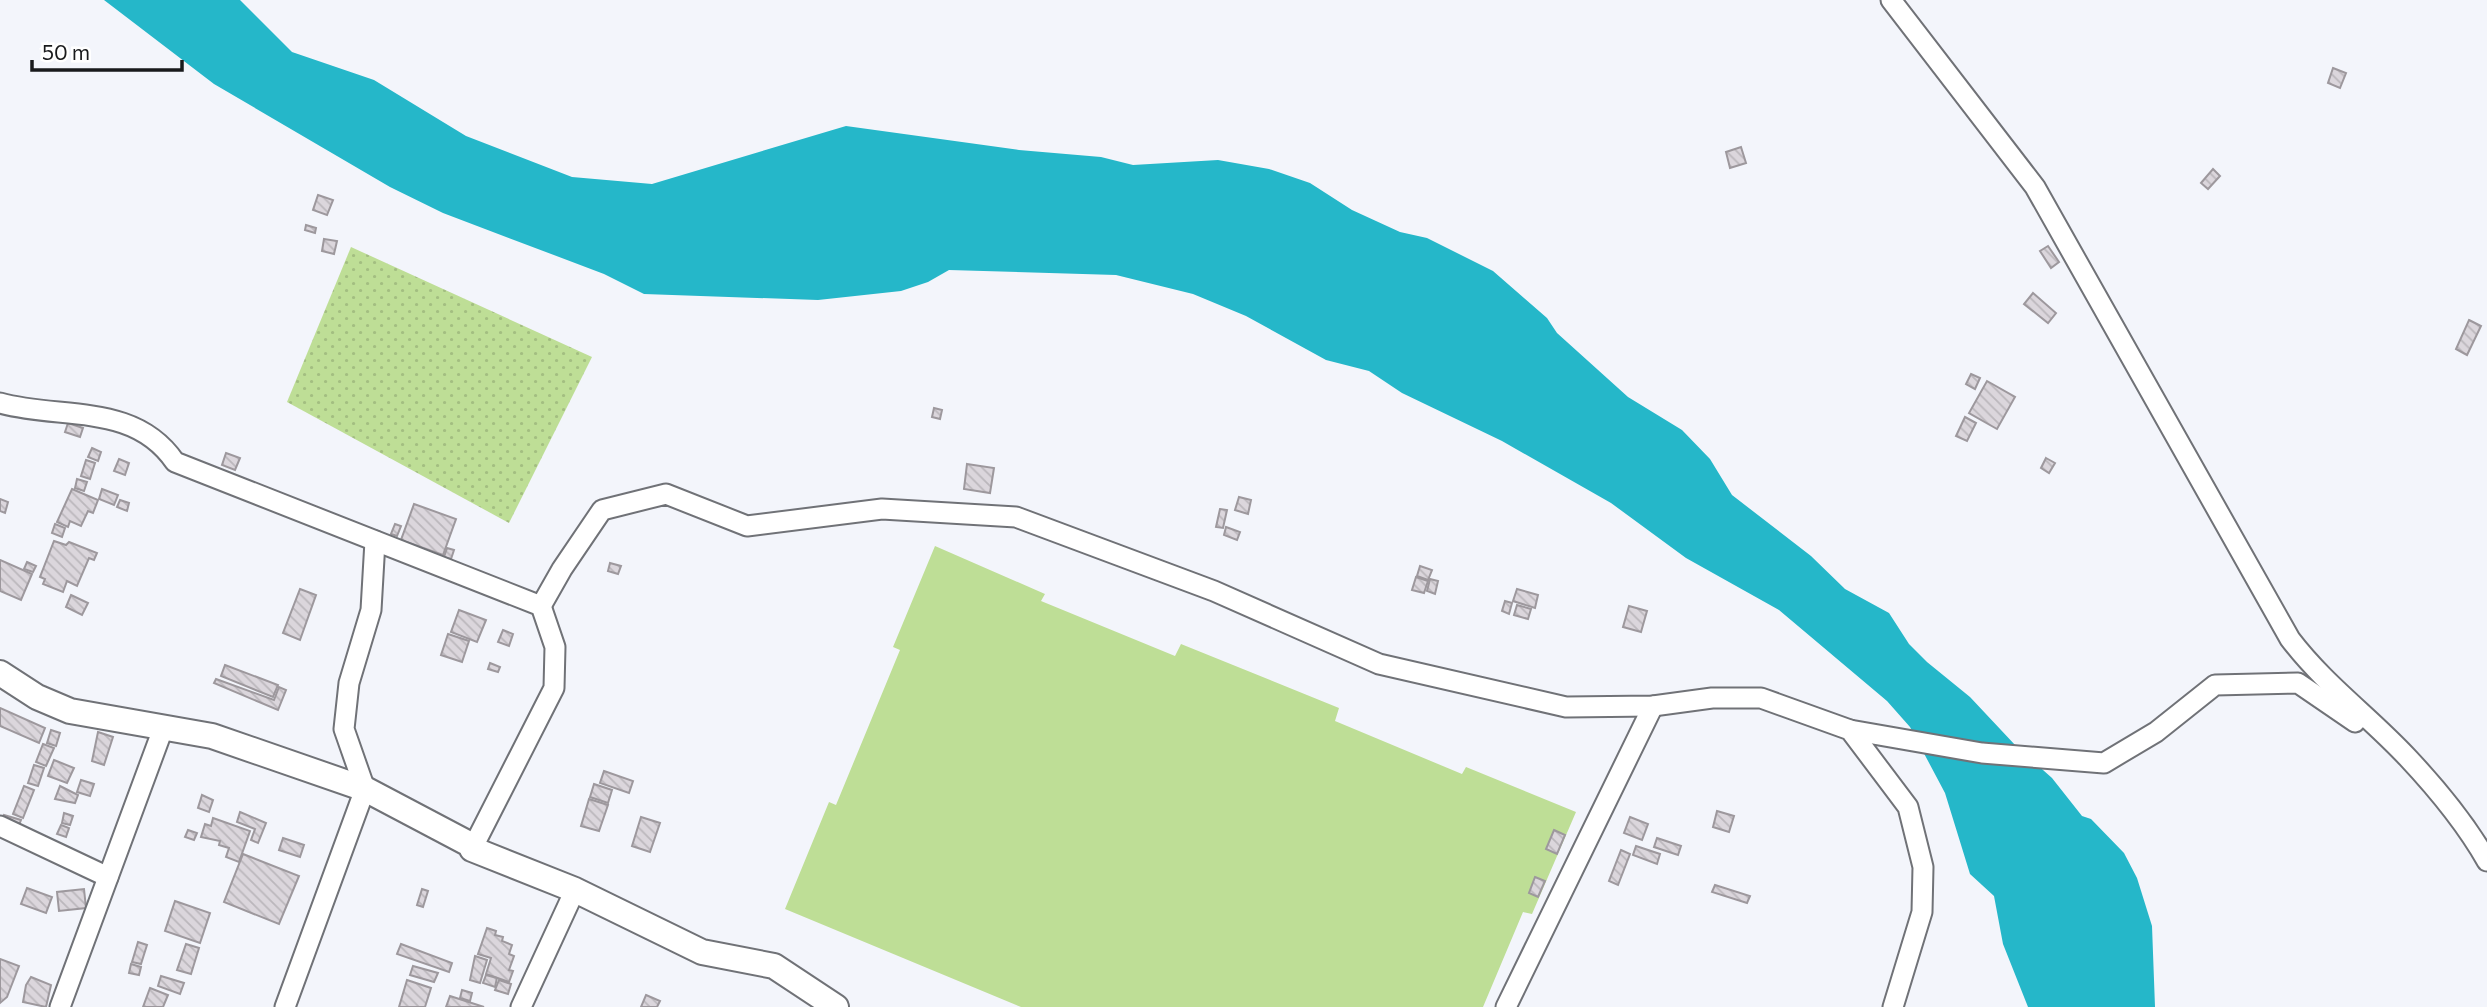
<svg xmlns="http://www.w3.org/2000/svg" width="2487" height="1007" font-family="Commissioner,sans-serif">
<defs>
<pattern id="park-dots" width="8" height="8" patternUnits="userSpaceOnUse" patternTransform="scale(1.75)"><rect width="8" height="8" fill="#bede96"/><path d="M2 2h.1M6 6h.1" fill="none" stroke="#a3be81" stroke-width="1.8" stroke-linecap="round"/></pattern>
<pattern id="building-back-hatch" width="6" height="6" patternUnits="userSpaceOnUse" patternTransform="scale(1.75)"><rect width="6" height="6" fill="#dbd6dc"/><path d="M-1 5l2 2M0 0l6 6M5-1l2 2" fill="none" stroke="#bbb7bc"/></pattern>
</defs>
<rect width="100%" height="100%" fill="#f3f5fb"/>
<!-- grass -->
<path fill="#bede96" d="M935 546 1045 594 1041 601 1175 656 1181 644 1339 708 1335 721 1462 774 1466 767 1576 812 1532 914 1523 912 1483 1007H1021L785 909 829 802 836 805 900 650 893 647Z"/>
<!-- park -->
<path fill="url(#park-dots)" d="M351 247 592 357 509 523 287 402Z"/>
<!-- water -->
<path fill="#25b7c9" d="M104 0H240L292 52 374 80 466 136 572 177 652 184 846 126 1019 150 1101 157 1133 165 1218 160 1269 169 1310 183 1352 210 1400 232 1427 238 1493 271 1547 318 1557 333 1628 397 1682 430 1710 459 1732 495 1811 556 1845 589 1889 613 1909 644 1927 662 1970 697 2016 746 2052 778 2082 816 2091 819 2124 853 2137 878 2152 926 2155 1007H2028L2003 944 1994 896 1970 874 1945 793 1910 727 1887 701 1779 610 1686 558 1611 503 1502 441 1402 393 1369 371 1326 360 1246 316 1193 294 1116 275 949 270 928 282 901 291 818 300 644 294 604 274 443 213 390 187 214 84Z"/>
<!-- building -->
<g fill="url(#building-back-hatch)" stroke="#9d989d" stroke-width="2">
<path d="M2333 68 2346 73 2340 88 2328 83Z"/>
<path d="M1741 147 1746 163 1730 168 1726 152Z"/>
<path d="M2213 169 2220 176 2208 189 2201 183Z"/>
<path d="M318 195 333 200 327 215 313 210Z"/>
<path d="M306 225 316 228 315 233 305 230Z"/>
<path d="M324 239 337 241 334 254 322 251Z"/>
<path d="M2048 246 2059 262 2051 268 2040 251Z"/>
<path d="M2033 293 2056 313 2048 323 2024 304Z"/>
<path d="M2469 320 2481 326 2467 355 2456 349Z"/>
<path d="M1971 374 1980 378 1975 389 1966 384Z"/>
<path d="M1987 381 2015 397 1997 429 1969 413Z"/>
<path d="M934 408 942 410 940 419 932 417Z"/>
<path d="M1965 417 1976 423 1967 441 1956 436Z"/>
<path d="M68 423 83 428 80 437 65 432Z"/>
<path d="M92 448 101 452 98 461 88 457Z"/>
<path d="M226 453 240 458 235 470 222 465Z"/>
<path d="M2046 458 2055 463 2049 473 2041 468Z"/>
<path d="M119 459 129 463 125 475 114 471Z"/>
<path d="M86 460 95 463 90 479 81 476Z"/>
<path d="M967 464 994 468 990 493 964 489Z"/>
<path d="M77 479 87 482 84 491 75 488Z"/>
<path d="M72 489 98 500 93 513 88 511 81 526 70 521 68 527 57 522Z"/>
<path d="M102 489 118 495 114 505 99 499Z"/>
<path d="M1239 497 1251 500 1248 514 1235 510Z"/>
<path d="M0 499 8 502 5 513 0 511Z"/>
<path d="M120 500 129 503 127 511 117 507Z"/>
<path d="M414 504 456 519 443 555 401 540Z"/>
<path d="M1220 509 1227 510 1223 528 1216 527Z"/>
<path d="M55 524 65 528 62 537 52 533Z"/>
<path d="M395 524 401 526 397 536 391 534Z"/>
<path d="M1226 527 1240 532 1237 540 1224 535Z"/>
<path d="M54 541 66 545 69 542 97 553 94 560 89 558 77 586 67 581 63 592 43 584 45 579 40 577Z"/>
<path d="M447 548 454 550 451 559 444 557Z"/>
<path d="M0 560 32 574 21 600 0 591Z"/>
<path d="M27 562 36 566 33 572 24 569Z"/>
<path d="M610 563 621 566 618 574 608 571Z"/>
<path d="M1420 566 1432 570 1428 580 1417 576Z"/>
<path d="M1416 577 1428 581 1424 593 1412 590Z"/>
<path d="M1430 579 1438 581 1435 594 1427 591Z"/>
<path d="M300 589 316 595 300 640 283 633Z"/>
<path d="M1517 589 1538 595 1535 608 1513 601Z"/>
<path d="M71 595 88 603 82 615 66 607Z"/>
<path d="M1505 601 1512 603 1509 614 1502 611Z"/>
<path d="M1517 605 1531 609 1528 619 1514 615Z"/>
<path d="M1629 606 1647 611 1641 632 1623 627Z"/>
<path d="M459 610 486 620 477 642 451 632Z"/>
<path d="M503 630 513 634 509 646 498 642Z"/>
<path d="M448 634 469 641 462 662 441 655Z"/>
<path d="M490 663 500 667 498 672 488 669Z"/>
<path d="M225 665 278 685 273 697 221 676Z"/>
<path d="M216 679 274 700 279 687 286 690 278 710 214 683Z"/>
<path d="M0 708 45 728 39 743 0 726Z"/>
<path d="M51 730 60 733 56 746 47 743Z"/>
<path d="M98 732 113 737 104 765 92 761Z"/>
<path d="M43 744 54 748 46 766 36 762Z"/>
<path d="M54 760 74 768 67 783 48 776Z"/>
<path d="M34 765 44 768 38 786 28 783Z"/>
<path d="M604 771 633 781 629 793 600 783Z"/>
<path d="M81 780 94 784 90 796 77 792Z"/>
<path d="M594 784 612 790 608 803 590 797Z"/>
<path d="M24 786 34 790 23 818 13 814Z"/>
<path d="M60 786 78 795 75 803 55 799Z"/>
<path d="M202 795 213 800 209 812 198 808Z"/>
<path d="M589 799 608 805 599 831 581 826Z"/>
<path d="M1717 811 1734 816 1729 832 1713 827Z"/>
<path d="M240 812 266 823 258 843 251 840 255 829 237 822Z"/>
<path d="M64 813 73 816 70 825 62 823Z"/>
<path d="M4 815 21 820 19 825 3 820Z"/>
<path d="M641 817 660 823 650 852 632 846Z"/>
<path d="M1630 817 1648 824 1642 840 1624 833Z"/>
<path d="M213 818 250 831 239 862 226 857 229 848 219 845 220 841 201 837 205 824 211 826Z"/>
<path d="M61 825 69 828 66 837 57 834Z"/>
<path d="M188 830 197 833 194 840 185 837Z"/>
<path d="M1554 830 1565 835 1557 854 1546 849Z"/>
<path d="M283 838 304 845 300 857 279 850Z"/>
<path d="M1657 838 1681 846 1678 855 1654 847Z"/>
<path d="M1636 846 1660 854 1657 864 1633 855Z"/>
<path d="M1621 850 1630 854 1618 885 1609 881Z"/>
<path d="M243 854 299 876 279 924 224 902Z"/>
<path d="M1535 877 1545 881 1538 897 1529 893Z"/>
<path d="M1715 885 1750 896 1747 903 1712 892Z"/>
<path d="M27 888 52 897 46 913 21 904Z"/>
<path d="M84 889 86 908 59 911 57 892Z"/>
<path d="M422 889 428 891 423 907 417 905Z"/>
<path d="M175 901 210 913 200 943 165 931Z"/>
<path d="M487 928 496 931 495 935 503 937 502 941 512 945 509 954 514 956 509 970 513 971 509 982 486 974 491 958 478 954Z"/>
<path d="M138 942 147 945 141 964 132 962Z"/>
<path d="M186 944 199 948 191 974 177 970Z"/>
<path d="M401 944 452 963 449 972 397 954Z"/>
<path d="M475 956 487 960 480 983 470 980Z"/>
<path d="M0 959 19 966 7 997 0 1003Z"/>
<path d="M131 964 141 967 139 975 129 973Z"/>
<path d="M413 966 438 973 434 982 410 975Z"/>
<path d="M486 975 497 978 495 987 483 983Z"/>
<path d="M161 976 184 983 180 994 158 986Z"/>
<path d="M31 977 51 985 46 1007 23 1002 26 985Z"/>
<path d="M407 980 431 988 425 1007H399Z"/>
<path d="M499 980 511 984 508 994 495 990Z"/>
<path d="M150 988 168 995 163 1007H143Z"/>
<path d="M462 990 472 993 470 1001 460 998Z"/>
<path d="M646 995 660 1001 657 1007H641Z"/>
<path d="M450 996 484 1007H446Z"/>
</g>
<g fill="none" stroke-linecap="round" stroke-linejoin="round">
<!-- minor casing -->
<g stroke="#707277" stroke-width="23">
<g id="minor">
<path d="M1891 0 2035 187 2290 639C2325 685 2370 717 2408 758 2438 790 2466 824 2487 861"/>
<path d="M0 403C61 420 134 402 175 462L541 606 555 647 554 688 472 849"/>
<path d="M541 606 562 569 602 510 666 494 747 526 882 509 1016 517 1214 591 1379 664 1566 707 1653 706 1712 698H1761L1850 730 1908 807 1923 867 1922 912 1893 1007"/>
<path d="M1850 730 1982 753 2104 763 2156 732 2215 685 2298 683 2355 722"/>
<path d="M0 826 108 877"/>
<path d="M60 1007 164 726"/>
<path d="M285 1007 365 789 344 729 349 683 371 610 375 541"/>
<path d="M521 1007 575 890"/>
<path d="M1506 1007 1653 706"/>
</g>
</g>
<!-- tertiary casing -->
<g stroke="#707277" stroke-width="28">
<path id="tertiary" d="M0 673 37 697 70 711 212 736 365 789 473 846 472 849 575 890 702 952 774 966 836 1007"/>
</g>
<!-- minor -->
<use href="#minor" stroke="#fff" stroke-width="19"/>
<!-- tertiary -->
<use href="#tertiary" stroke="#fff" stroke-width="24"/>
</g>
<!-- scale -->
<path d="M32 60v10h150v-10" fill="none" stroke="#191a1c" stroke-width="3.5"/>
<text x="42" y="60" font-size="21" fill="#191a1c" stroke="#ffffff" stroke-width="5" paint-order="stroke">50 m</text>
</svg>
